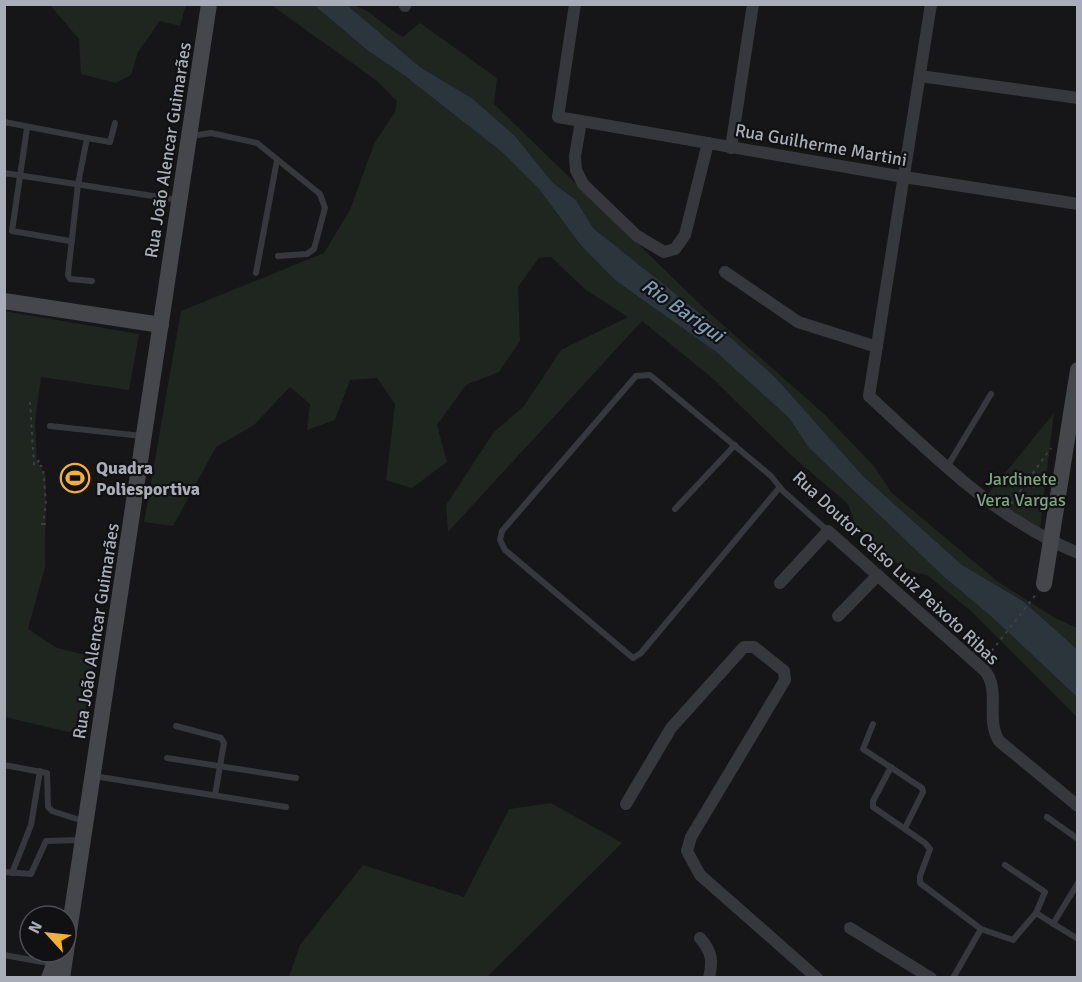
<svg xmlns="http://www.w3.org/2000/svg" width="1082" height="982" font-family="Signika,sans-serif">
<rect width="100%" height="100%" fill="#161618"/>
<!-- green -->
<g fill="#1e261f">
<path d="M50 5H186L180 26 160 21 138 52 131 75 116 83 81 74 79 39Z"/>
<path d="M271 5H314L367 50 405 76 503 153 539 189 579 243 715 351 789 418 809 448 943 576 993 618 1077 697V717L971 611 927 575 916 573 886 558 856 527 848 504 793 457 711 377 642 321 448 532 446 505 494 432 524 406 561 350 628 317 586 290 551 257 539 258 518 287 520 341 499 372 466 385 437 425 447 462 412 488 386 480 395 404 377 378 350 380 335 420 307 430 310 404 290 387 254 425 216 447 173 526 144 522 181 311 324 253 350 210 374 144 395 112 397 101 376 80Z"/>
<path d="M347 5C368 4 384 28 403 37L420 23 497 78 494 104 706 310 823 413 873 465 892 493 997 581 1053 617 1077 628V649L1023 601 962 565 863 476 776 378 731 338 593 228 576 200 553 183 515 136 473 99 420 67Z"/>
<path d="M4 311 139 334 129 390 41 377 35 422 37 461 46 476 45 567 28 629 57 648 94 657 83 731 68 732 5 717Z"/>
<path d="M1054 413 1040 528 987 495Z"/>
<path d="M72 465 83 467 78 491 67 490Z"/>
<path d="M551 803 622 843 487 977H289L300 945 363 865 464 897 509 809Z"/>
</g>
<!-- water -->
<path fill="#2c353c" d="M314 5H347L420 67 473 99 515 136 553 183 576 200 593 228 731 338 776 378 863 476 962 565 1023 601 1077 649V697L993 618 943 576 809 448 789 418 715 351 615 280 579 243 539 189 503 153 405 76 367 50Z"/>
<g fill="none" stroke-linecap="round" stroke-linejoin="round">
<!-- path -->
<g stroke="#3d3f44" stroke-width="2" stroke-dasharray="3 4.5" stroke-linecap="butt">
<path d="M30 402 34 465 37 464"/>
<path d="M39 460 37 464 43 467 46 504 43 524H40H45H43"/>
<path d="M1011 504 1051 448"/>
<path d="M987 657 1037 593"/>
</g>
<!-- lane -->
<g stroke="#37383d" stroke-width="6">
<path d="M4 122 87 138"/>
<path d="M27 128 12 231 70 241"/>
<path d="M192 136 211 133 257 143 320 194 325 208 314 249 307 254 278 256"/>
<path d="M4 173 179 200"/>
<path d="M256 273 277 160"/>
<path d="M92 281 70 279 68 275 78 184 87 138 110 142 115 123"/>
<path d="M50 426 142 436"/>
<path d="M947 467 991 394"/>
<path d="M780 487 641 653 633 658 505 550 500 540 502 531 636 376 650 375 771 476 783 491 828 531"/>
<path d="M675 509 735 445"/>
<path d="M873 724 863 749 922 788 923 792 905 828"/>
<path d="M176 726 221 738 224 743 215 795"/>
<path d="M167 758 296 778"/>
<path d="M4 765 47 773 48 807 52 811 83 821"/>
<path d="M891 767 873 801V807L925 843 930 849 920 876V883L981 929 1013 940 1036 913 1045 892 1005 865"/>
<path d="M94 776 286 807"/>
<path d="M1047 817 1078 839"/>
<path d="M4 872 31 874 46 841 80 840"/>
<path d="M12 873 31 825 40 771"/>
<path d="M1036 913 1078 939"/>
<path d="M1053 924 1078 883"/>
<path d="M4 955 54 964"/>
<path d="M953 978 981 929"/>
</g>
<!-- street -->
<g stroke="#37383d" stroke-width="12">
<path d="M575 4 558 117 904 177 1078 204"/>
<path d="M931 4 869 396C933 455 995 519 1078 553"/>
<path d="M405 6V4"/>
<path d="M920 76 1078 98"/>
<path d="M581 121 575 156 576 170 583 184 637 236 664 252 675 249 685 235 708 143"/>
<path d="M731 148 753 4"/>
<path d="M725 272 798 322 877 347"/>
<path d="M780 583 828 531 985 671C1001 691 985 718 999 741L1078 806"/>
<path d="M838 616 878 575"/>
<path d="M626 804 671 728 744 647H754L784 671 785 680 691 837 687 851 700 875 817 978"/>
<path d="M850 928 931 978"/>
<path d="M700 938C712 952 713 960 709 978"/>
</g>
<!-- secondary -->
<g stroke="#45474d" stroke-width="16">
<path d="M4 301 161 325"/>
<path d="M1044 584 1078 370"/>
<path d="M49 978 59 952"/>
<path d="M62 978 209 4"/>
</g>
</g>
<!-- icons -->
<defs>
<g id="stadium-ring" transform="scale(1.5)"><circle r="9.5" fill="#111113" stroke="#f2b134" stroke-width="1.5"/><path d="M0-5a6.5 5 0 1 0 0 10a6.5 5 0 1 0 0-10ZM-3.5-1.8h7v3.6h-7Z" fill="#f2b134"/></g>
</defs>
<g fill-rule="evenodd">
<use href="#stadium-ring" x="75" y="478"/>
</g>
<g text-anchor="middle" stroke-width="4.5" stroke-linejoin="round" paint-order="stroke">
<!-- street labels -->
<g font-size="18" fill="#a8adb8" stroke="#111113">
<text transform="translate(821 145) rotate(10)" y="6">Rua Guilherme Martini</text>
<text transform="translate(168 150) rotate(-81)" y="6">Rua João Alencar Guimarães</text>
<text transform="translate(896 568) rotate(43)" y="6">Rua Doutor Celso Luiz Peixoto Ribas</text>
<text transform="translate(96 631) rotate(-81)" y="6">Rua João Alencar Guimarães</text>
</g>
<!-- poi labels -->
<g font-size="18" font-weight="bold" fill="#a8adb8" stroke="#111113" text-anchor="start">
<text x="96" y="474">Quadra<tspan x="96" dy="21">Poliesportiva</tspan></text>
</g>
<!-- park labels -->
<g font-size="18" fill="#7fa381" stroke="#111113">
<text x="1021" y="485">Jardinete<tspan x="1021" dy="21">Vera Vargas</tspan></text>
</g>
<!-- water labels -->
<g font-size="20" font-style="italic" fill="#7f9bb3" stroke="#111113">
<text transform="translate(683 310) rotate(35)" y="7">Rio Barigui</text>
</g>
</g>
<!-- border -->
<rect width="1082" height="982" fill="none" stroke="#a8adb8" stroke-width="12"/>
<!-- north arrow -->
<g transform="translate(48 934) rotate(297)"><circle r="28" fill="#111113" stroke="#4d4f55" stroke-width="1.5"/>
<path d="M0-4.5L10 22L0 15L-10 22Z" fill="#f2b134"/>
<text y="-9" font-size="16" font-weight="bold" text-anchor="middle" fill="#a8adb8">N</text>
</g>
</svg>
